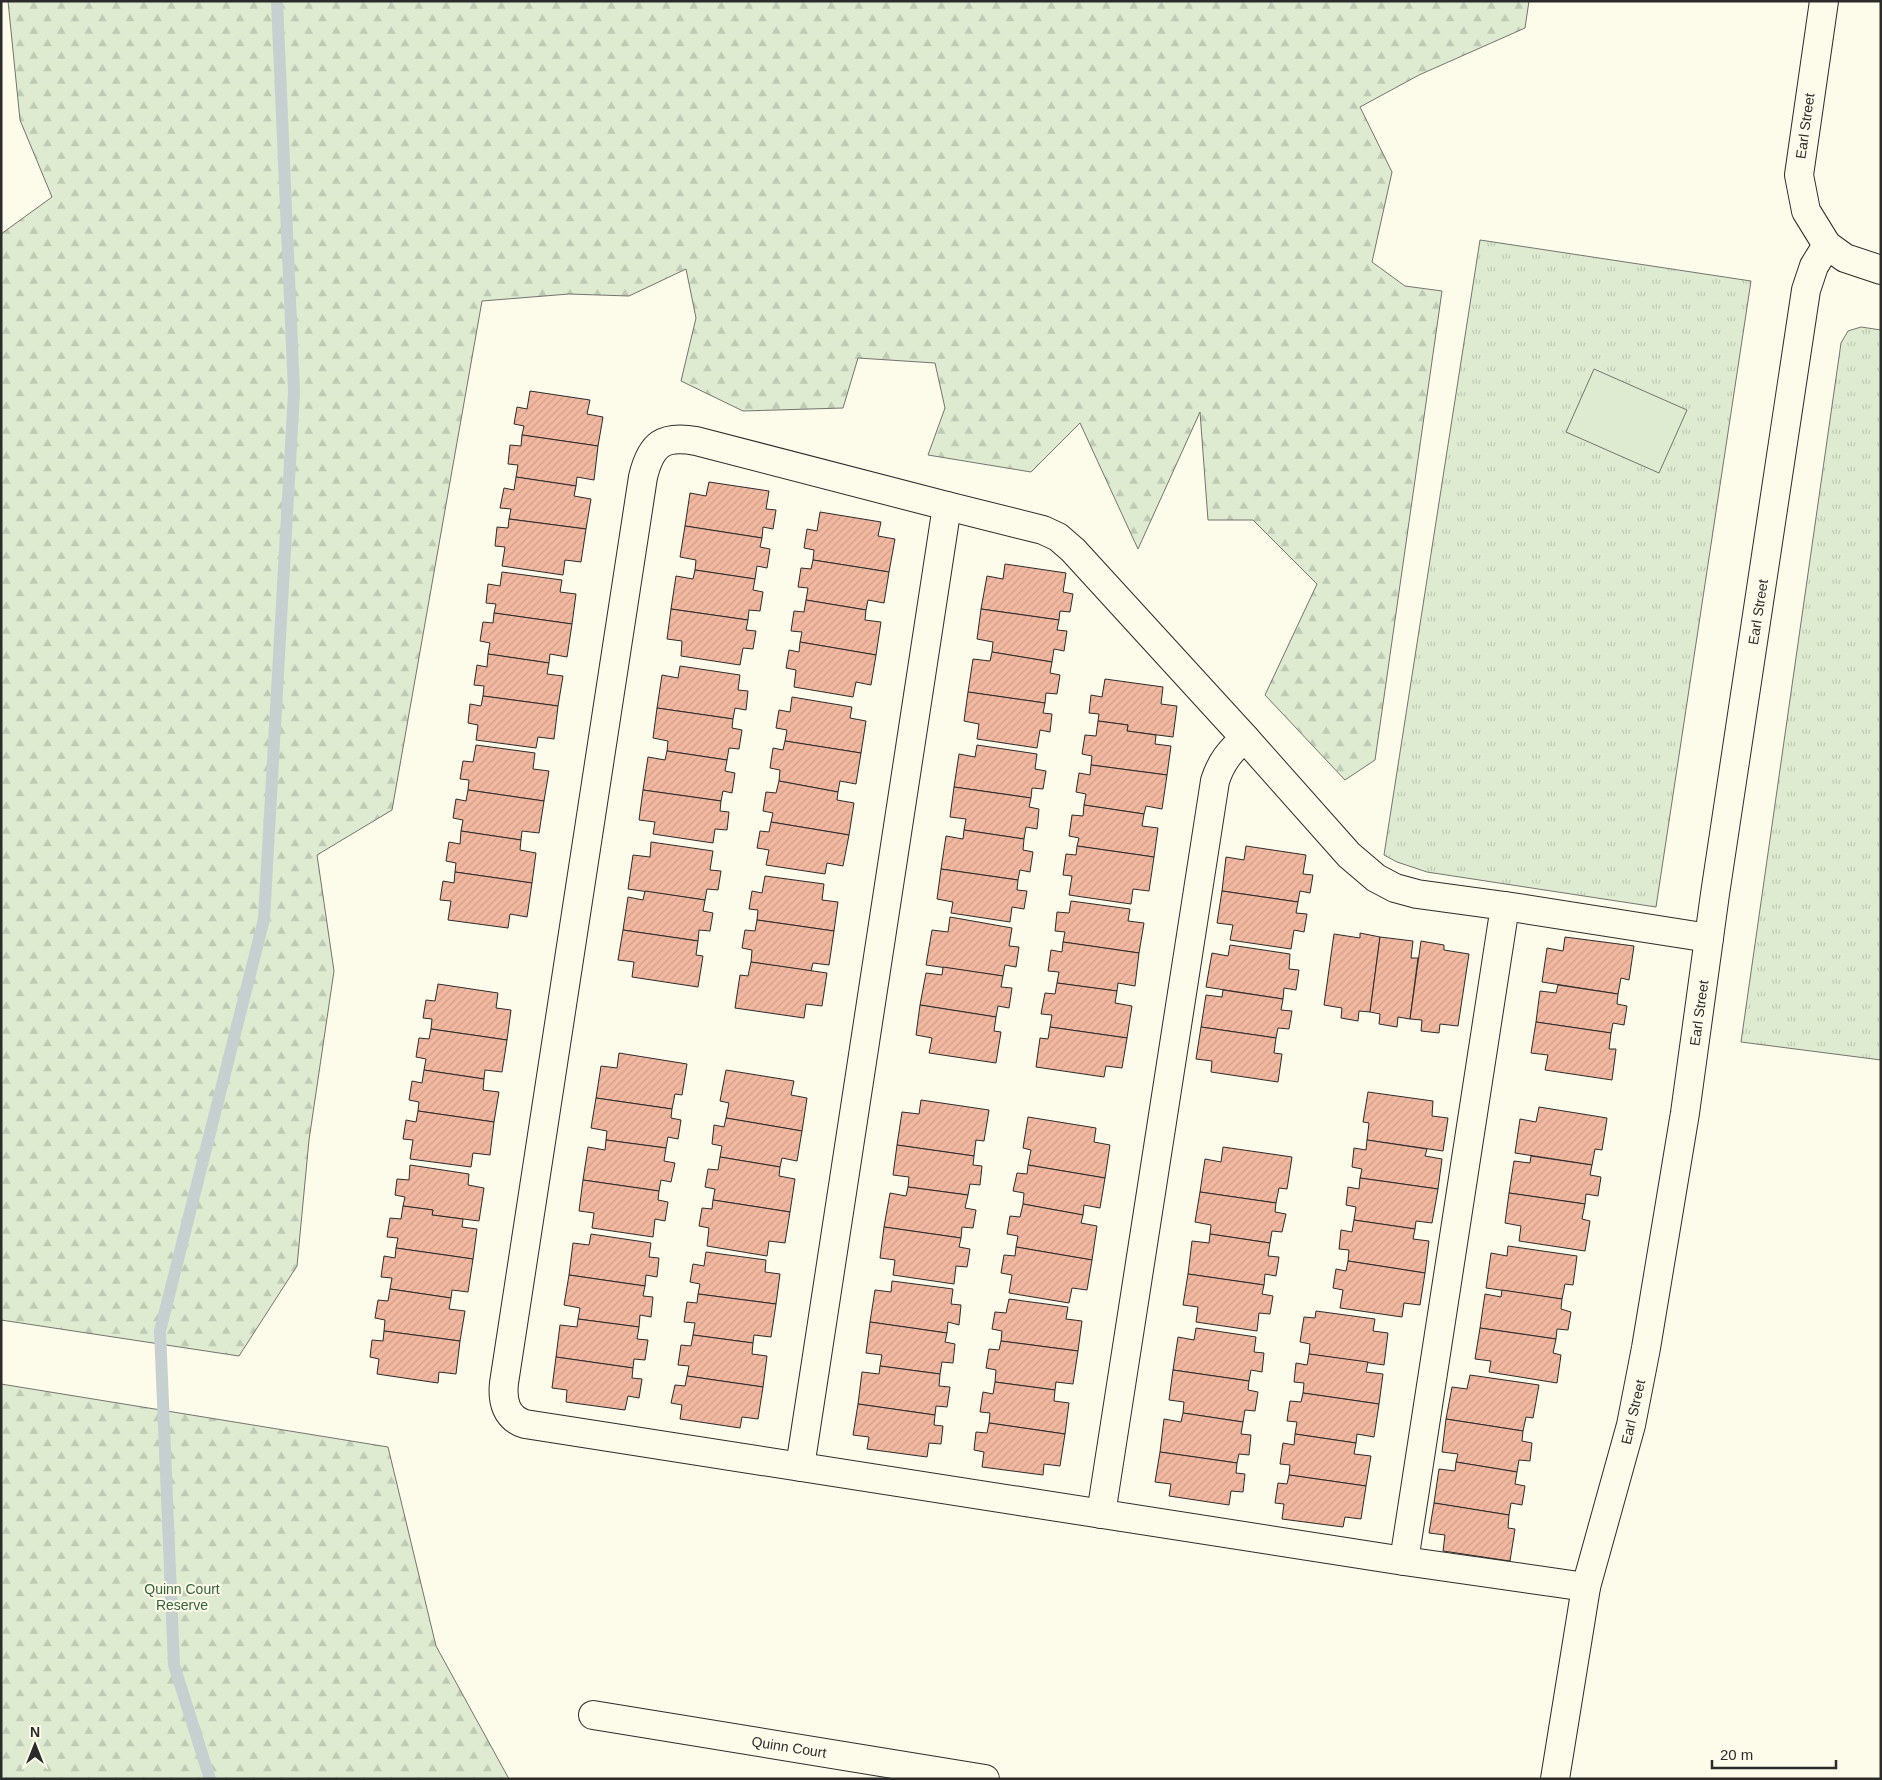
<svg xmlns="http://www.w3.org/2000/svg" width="1882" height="1780" font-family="Arial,sans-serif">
<defs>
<pattern id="grass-tufts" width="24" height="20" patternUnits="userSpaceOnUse" patternTransform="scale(1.25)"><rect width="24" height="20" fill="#deebd1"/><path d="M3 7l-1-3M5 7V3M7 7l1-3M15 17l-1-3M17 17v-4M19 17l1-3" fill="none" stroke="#bfcab4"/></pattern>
<pattern id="forest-firs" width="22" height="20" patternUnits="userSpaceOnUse" patternTransform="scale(1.25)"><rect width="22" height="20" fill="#deebd1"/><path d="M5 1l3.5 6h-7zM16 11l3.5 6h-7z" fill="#bfcab4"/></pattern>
<pattern id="building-hatch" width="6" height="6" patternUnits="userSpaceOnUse" patternTransform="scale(1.25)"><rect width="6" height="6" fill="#f2b8a0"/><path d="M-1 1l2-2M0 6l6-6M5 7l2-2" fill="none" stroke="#d09e8a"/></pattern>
</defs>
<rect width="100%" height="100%" fill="#fdfbea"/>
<!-- grass -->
<g fill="url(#grass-tufts)" stroke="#74746e">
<path d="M1480 240 1751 281 1656 907 1427 872 1397 862 1384 855Z"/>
<path d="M1861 327 1881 330V1060L1741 1042 1841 343 1848 331Z"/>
</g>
<!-- forest -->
<g fill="url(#forest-firs)" stroke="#74746e">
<path d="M8 1H1529L1525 28 1419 75 1360 107 1392 172 1372 262 1405 286 1442 291 1375 760 1345 780 1265 695 1317 584 1253 520H1208L1200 412 1138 549 1080 423 1031 472 928 455 945 408 935 363 858 358 843 408 743 411 681 381 696 318 686 269 629 296 569 294 482 301 392 810 317 855 334 971 309 1140 297 1266 239 1356 1 1320V234L52 197 20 120Z"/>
<path d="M1 1384 388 1447 436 1646 509 1779H1Z"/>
</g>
<!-- pitch -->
<path fill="#deebd1" stroke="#74746e" d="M1594 369 1687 410 1659 473 1566 432Z"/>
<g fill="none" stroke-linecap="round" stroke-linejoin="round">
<!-- stream -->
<path stroke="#c7d0d0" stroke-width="12" d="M210 1779 174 1665 160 1331 264 919 294 392 277 1"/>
</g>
<!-- building -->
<g fill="url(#building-hatch)" stroke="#2b2b2b">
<path d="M530 391 590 400 587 414 603 417 598 446 522 435 524 426 514 424 517 407 527 409Z"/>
<path d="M522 435 598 446 594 480 577 477 576 486 516 477 518 465 508 464 510 445 521 446Z"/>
<path d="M516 477 576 486 574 496 591 499 586 529 509 519 511 509 500 508 504 488 514 490Z"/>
<path d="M709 482 769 491 766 509 776 510 773 529 763 527 762 538 685 526 690 493 706 496Z"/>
<path d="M820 512 881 522 878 536 895 539 889 572 813 560 814 550 804 548 807 529 817 531Z"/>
<path d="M509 519 586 529 581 562 565 560 563 575 502 566 505 547 495 546 497 527 508 528Z"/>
<path d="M685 526 762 538 760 547 770 549 767 568 757 566 755 579 695 570 696 560 680 557Z"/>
<path d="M813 560 889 572 884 603 868 600 866 610 806 600 808 588 798 587 801 568 811 569Z"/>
<path d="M1005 564 1066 573 1063 592 1073 594 1070 612 1060 611 1059 620 981 609 987 576 1003 579Z"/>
<path d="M695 570 755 579 753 590 763 592 760 611 749 610 748 620 671 609 676 576 693 579Z"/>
<path d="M502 572 562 580 560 592 576 594 572 624 494 613 496 604 486 603 488 584 500 586Z"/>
<path d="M806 600 866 610 865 620 881 622 876 655 800 642 802 632 791 631 794 611 804 612Z"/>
<path d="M671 609 748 620 746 630 756 631 753 649 743 648 740 665 681 656 682 641 667 639Z"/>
<path d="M981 609 1059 620 1057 630 1067 631 1064 651 1054 649 1052 662 992 652 993 642 977 639Z"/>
<path d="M494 613 572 624 567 657 550 654 549 663 488 654 490 643 480 641 483 622 493 623Z"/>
<path d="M800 642 876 655 871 685 856 682 853 697 794 687 796 670 786 668 789 650 799 652Z"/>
<path d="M992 652 1052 662 1050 673 1060 675 1057 694 1046 693 1045 703 968 692 973 659 990 661Z"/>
<path d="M488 654 549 663 547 674 563 676 558 706 483 696 484 686 474 685 477 665 487 667Z"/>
<path d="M680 666 740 675 738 690 748 691 746 710 735 708 733 719 657 708 662 675 678 678Z"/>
<path d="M1105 679 1163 687 1161 704 1177 706 1173 737 1127 731 1128 725 1098 721 1099 714 1089 713 1091 695 1102 697Z"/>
<path d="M968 692 1045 703 1043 713 1052 714 1050 732 1040 730 1037 748 977 739 979 724 964 721Z"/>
<path d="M483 696 558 706 554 739 538 737 536 748 476 740 478 725 468 723 470 704 481 706Z"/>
<path d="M792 697 852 707 850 718 866 721 861 753 785 741 787 730 776 728 779 710 790 712Z"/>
<path d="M657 708 733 719 732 728 742 730 739 749 729 748 727 760 667 751 668 741 653 738Z"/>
<path d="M1098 721 1128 725 1127 731 1156 735 1155 744 1171 746 1167 775 1091 765 1092 756 1082 754 1085 735 1096 736Z"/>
<path d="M785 741 861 753 856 784 840 781 838 792 779 781 780 770 770 768 773 748 783 750Z"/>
<path d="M476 745 535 753 533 769 549 771 544 801 468 790 469 780 460 779 463 761 473 762Z"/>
<path d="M977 745 1037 754 1035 769 1046 771 1043 789 1032 788 1031 798 954 787 959 754 975 757Z"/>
<path d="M667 751 727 760 725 771 735 773 732 793 723 791 721 801 643 790 648 757 665 760Z"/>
<path d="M1091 765 1167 775 1162 809 1146 806 1144 814 1084 805 1086 794 1076 792 1079 773 1090 775Z"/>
<path d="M779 781 838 792 837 800 854 803 849 835 771 822 773 813 763 811 766 792 776 793Z"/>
<path d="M954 787 1031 798 1029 807 1039 809 1037 829 1026 827 1024 839 964 830 966 819 950 817Z"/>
<path d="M468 790 544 801 539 833 522 831 521 840 461 831 463 820 453 818 456 799 466 801Z"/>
<path d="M643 790 721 801 720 811 729 812 727 830 715 829 713 843 653 834 655 822 639 820Z"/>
<path d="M1084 805 1144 814 1142 826 1158 828 1154 857 1077 846 1079 838 1069 836 1072 815 1083 816Z"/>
<path d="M771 822 849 835 843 866 827 863 825 874 766 865 769 850 757 848 760 831 769 832Z"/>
<path d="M964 830 1024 839 1023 850 1033 852 1030 872 1020 870 1018 880 941 869 946 836 963 839Z"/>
<path d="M461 831 521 840 520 850 536 853 532 883 455 872 456 863 446 861 449 842 460 844Z"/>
<path d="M651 842 713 851 710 870 721 871 718 890 707 889 705 900 628 889 633 855 650 857Z"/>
<path d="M1077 846 1154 857 1149 891 1133 889 1131 904 1069 895 1072 876 1063 875 1066 854 1076 855Z"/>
<path d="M1246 846 1306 855 1303 874 1313 875 1310 893 1300 891 1298 902 1222 891 1226 857 1244 860Z"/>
<path d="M941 869 1018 880 1017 890 1027 891 1024 909 1012 907 1010 922 951 913 953 902 937 899Z"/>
<path d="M455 872 532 883 527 917 510 914 508 928 448 920 451 901 440 900 443 881 454 883Z"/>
<path d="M765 876 824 884 822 900 838 902 834 931 757 920 758 910 749 909 752 891 762 893Z"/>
<path d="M645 891 705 900 703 911 713 913 710 931 699 930 698 941 623 930 628 897 643 900Z"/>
<path d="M1222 891 1298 902 1296 913 1307 914 1304 932 1294 930 1291 949 1230 940 1233 925 1217 923Z"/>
<path d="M1071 901 1130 909 1128 921 1144 923 1139 953 1063 942 1065 932 1055 931 1057 912 1069 913Z"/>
<path d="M950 917 1012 928 1009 946 1019 947 1016 967 1005 965 1003 976 926 965 932 930 948 932Z"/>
<path d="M757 920 834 931 829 965 813 963 811 971 751 962 752 950 742 948 745 930 755 931Z"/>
<path d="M623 930 698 941 696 955 703 956 698 987 632 977 634 962 618 960Z"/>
<path d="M1360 933 1380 937 1370 1012 1359 1011 1358 1021 1341 1018 1342 1008 1324 1005 1334 934 1360 938Z"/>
<path d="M1380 937 1413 941 1411 958H1418L1410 1019 1398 1017 1397 1027 1379 1024 1380 1014 1370 1012Z"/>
<path d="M1565 937 1634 946 1629 980 1621 978 1618 994 1542 982 1547 948 1563 951Z"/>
<path d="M1421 941 1444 945V950L1469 954 1458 1026 1440 1024 1439 1033 1421 1031 1422 1020 1410 1019Z"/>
<path d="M1063 942 1139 953 1135 986 1118 983 1117 991 1057 983 1059 972 1048 971 1051 950 1062 952Z"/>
<path d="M1230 945 1290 954 1289 969 1299 970 1296 990 1284 988 1283 999 1206 987 1212 953 1228 956Z"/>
<path d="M751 962 827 973 822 1006 806 1004 804 1018 735 1008 740 975 748 976Z"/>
<path d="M943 967 1003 976 1001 987 1012 988 1009 1008 998 1006 996 1017 920 1005 926 973 942 975Z"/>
<path d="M1057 983 1117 991 1115 1003 1132 1006 1127 1038 1050 1027 1052 1015 1041 1014 1045 993 1055 994Z"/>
<path d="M438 984 498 993 496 1008 511 1010 507 1040 431 1029 432 1019 423 1018 426 1000 435 1001Z"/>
<path d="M1558 985 1618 994 1617 1004 1627 1006 1624 1025 1613 1023 1611 1033 1536 1022 1540 991 1556 993Z"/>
<path d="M1223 990 1283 999 1281 1010 1292 1011 1289 1029 1278 1028 1276 1038 1201 1027 1206 995 1222 997Z"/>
<path d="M920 1005 996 1017 994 1031 1001 1032 996 1063 929 1053 932 1038 916 1035Z"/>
<path d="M1536 1022 1611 1033 1609 1049H1616L1612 1080 1545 1070 1548 1055 1531 1053Z"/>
<path d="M1050 1027 1127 1038 1122 1068 1106 1066 1104 1077 1036 1067 1040 1038 1048 1039Z"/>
<path d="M1201 1027 1276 1038 1274 1053 1282 1054 1278 1082 1211 1072 1212 1061 1196 1059Z"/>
<path d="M431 1029 507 1040 502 1072 485 1070 484 1079 424 1070 426 1059 416 1057 419 1038 429 1039Z"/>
<path d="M619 1053 687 1064 682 1095 675 1094 672 1109 596 1098 601 1066 617 1068Z"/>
<path d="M424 1070 484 1079 483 1090 499 1092 494 1122 418 1111 419 1102 409 1100 412 1081 422 1083Z"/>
<path d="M726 1070 794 1081 791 1095 807 1098 802 1131 726 1118 729 1103 720 1101Z"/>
<path d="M1368 1092 1433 1101 1432 1116 1448 1118 1443 1151 1367 1140 1369 1123 1363 1122Z"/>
<path d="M596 1098 672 1109 671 1118 681 1120 678 1139 668 1137 666 1148 606 1140 607 1131 591 1128Z"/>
<path d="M921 1100 989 1110 984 1141 976 1140 974 1156 897 1145 902 1112 919 1114Z"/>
<path d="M1539 1107 1607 1118 1602 1150 1595 1149 1592 1165 1515 1153 1520 1119 1536 1122Z"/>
<path d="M418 1111 494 1122 490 1155 473 1153 471 1167 410 1159 413 1140 403 1139 406 1120 416 1122Z"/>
<path d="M1028 1117 1096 1128 1094 1142 1110 1145 1105 1178 1028 1165 1031 1150 1023 1148Z"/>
<path d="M726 1118 802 1131 797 1161 782 1158 780 1167 720 1157 722 1146 712 1144 714 1125 724 1127Z"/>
<path d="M606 1140 666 1148 664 1161 675 1163 671 1182 661 1180 659 1191 583 1180 588 1147 605 1150Z"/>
<path d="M1367 1140 1427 1149 1425 1156 1442 1159 1438 1189 1360 1178 1362 1169 1352 1167 1354 1148 1366 1150Z"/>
<path d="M897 1145 974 1156 973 1165 982 1166 980 1185 970 1184 968 1195 908 1187 909 1177 893 1175Z"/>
<path d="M1223 1147 1292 1157 1287 1189 1279 1188 1276 1203 1200 1192 1205 1159 1221 1162Z"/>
<path d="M1531 1156 1592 1165 1590 1175 1601 1177 1598 1196 1586 1194 1585 1204 1509 1193 1514 1161 1530 1163Z"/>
<path d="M720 1157 780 1167 779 1176 795 1179 790 1212 713 1200 715 1189 705 1187 708 1169 718 1170Z"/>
<path d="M410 1165 469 1174 468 1185 484 1188 479 1221 432 1215 433 1210 403 1206 405 1197 395 1195 397 1179 409 1180Z"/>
<path d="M1028 1165 1105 1178 1100 1208 1084 1205 1083 1215 1023 1204 1024 1193 1013 1191 1017 1173 1027 1174Z"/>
<path d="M1360 1178 1438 1189 1432 1223 1416 1221 1415 1229 1354 1220 1356 1207 1346 1205 1348 1187 1359 1189Z"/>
<path d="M583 1180 659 1191 658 1200 668 1202 665 1221 655 1219 653 1237 592 1228 594 1213 579 1211Z"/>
<path d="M908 1187 968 1195 965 1208 976 1210 973 1228 962 1227 961 1238 884 1227 890 1193 906 1196Z"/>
<path d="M1200 1192 1276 1203 1275 1212 1286 1214 1282 1232 1272 1231 1270 1243 1210 1234 1211 1225 1195 1222Z"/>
<path d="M1509 1193 1585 1204 1582 1219 1590 1221 1585 1251 1519 1241 1521 1226 1505 1223Z"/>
<path d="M713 1200 790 1212 785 1243 769 1241 767 1256 707 1246 709 1228 699 1226 702 1208 712 1209Z"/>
<path d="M1023 1204 1083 1215 1081 1223 1097 1226 1092 1260 1016 1247 1018 1236 1007 1234 1010 1216 1020 1217Z"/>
<path d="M403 1206 433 1210 432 1215 463 1219 462 1227 477 1229 473 1259 396 1248 398 1238 387 1237 390 1218 401 1219Z"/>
<path d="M1354 1220 1415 1229 1413 1239 1429 1241 1425 1273 1348 1261 1349 1250 1339 1249 1341 1230 1352 1232Z"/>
<path d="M884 1227 961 1238 959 1247 970 1249 967 1267 956 1266 954 1284 893 1275 895 1260 880 1258Z"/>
<path d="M591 1234 651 1243 649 1257 659 1258 657 1277 646 1275 645 1286 569 1275 573 1243 589 1245Z"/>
<path d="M1210 1234 1270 1243 1268 1256 1279 1257 1276 1276 1265 1274 1264 1285 1188 1274 1192 1241 1209 1243Z"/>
<path d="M1508 1246 1577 1256 1573 1285 1565 1284 1562 1299 1486 1288 1491 1253 1507 1256Z"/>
<path d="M1016 1247 1092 1260 1087 1290 1072 1288 1069 1303 1009 1293 1012 1275 1001 1273 1004 1255 1015 1256Z"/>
<path d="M396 1248 473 1259 468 1292 452 1290 451 1298 390 1289 392 1278 381 1277 384 1256 395 1258Z"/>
<path d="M706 1252 766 1260 765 1272 780 1274 776 1304 698 1294 700 1284 690 1282 693 1264 704 1266Z"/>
<path d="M1348 1261 1425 1273 1420 1305 1404 1303 1402 1317 1340 1308 1343 1290 1333 1288 1336 1269 1346 1271Z"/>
<path d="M1188 1274 1264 1285 1262 1294 1273 1296 1270 1314 1259 1313 1257 1331 1196 1322 1198 1307 1183 1305Z"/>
<path d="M569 1275 645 1286 643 1296 653 1297 651 1317 640 1315 639 1327 578 1319 580 1308 564 1305Z"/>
<path d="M892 1281 953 1289 951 1304 961 1305 959 1325 948 1322 947 1333 870 1322 875 1290 891 1292Z"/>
<path d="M390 1289 451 1298 449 1309 465 1311 460 1341 384 1331 385 1320 375 1318 378 1300 388 1301Z"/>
<path d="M1502 1290 1562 1299 1561 1309 1571 1312 1568 1330 1557 1329 1556 1339 1480 1328 1485 1294 1501 1297Z"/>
<path d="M698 1294 776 1304 771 1337 754 1335 753 1343 693 1335 695 1323 684 1322 687 1302 697 1303Z"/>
<path d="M1009 1299 1068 1307 1066 1319 1082 1321 1078 1351 1001 1341 1002 1331 992 1329 995 1312 1006 1313Z"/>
<path d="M1316 1311 1375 1319 1373 1331 1388 1333 1384 1365 1309 1354 1310 1344 1300 1342 1304 1317 1315 1318Z"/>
<path d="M578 1319 639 1327 637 1339 648 1340 645 1360 634 1359 633 1368 556 1357 560 1325 577 1327Z"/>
<path d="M870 1322 947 1333 945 1342 955 1344 953 1363 942 1362 940 1374 880 1366 882 1355 866 1353Z"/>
<path d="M1196 1328 1256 1337 1254 1352 1264 1353 1262 1372 1251 1370 1249 1381 1173 1370 1178 1337 1194 1340Z"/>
<path d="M1480 1328 1556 1339 1553 1353 1561 1355 1557 1383 1489 1372 1491 1361 1475 1359Z"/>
<path d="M384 1331 460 1341 456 1374 439 1372 438 1383 377 1374 379 1359 370 1357 372 1340 383 1341Z"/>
<path d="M693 1335 753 1343 752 1354 767 1356 763 1387 687 1376 689 1366 678 1365 681 1345 691 1346Z"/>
<path d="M1001 1341 1078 1351 1073 1384 1056 1382 1055 1390 995 1382 996 1370 986 1368 989 1349 999 1350Z"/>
<path d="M1309 1354 1368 1362 1366 1372 1383 1374 1379 1404 1303 1393 1304 1383 1294 1382 1296 1363 1307 1365Z"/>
<path d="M556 1357 633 1368 632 1378 642 1379 639 1398 628 1396 625 1410 566 1402 567 1390 552 1388Z"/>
<path d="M880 1366 940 1374 939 1386 950 1387 947 1407 936 1406 935 1415 858 1404 862 1372 879 1374Z"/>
<path d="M1173 1370 1249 1381 1248 1390 1258 1392 1255 1411 1245 1410 1243 1422 1183 1413 1184 1402 1169 1400Z"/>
<path d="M1470 1375 1539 1385 1533 1418 1526 1417 1523 1431 1446 1419 1452 1387 1467 1389Z"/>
<path d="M687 1376 763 1387 758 1419 742 1417 740 1428 680 1419 682 1405 671 1403 675 1385 685 1386Z"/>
<path d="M995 1382 1055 1390 1054 1401 1069 1403 1065 1434 989 1423 990 1413 980 1412 983 1392 993 1394Z"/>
<path d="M1303 1393 1379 1404 1374 1437 1357 1434 1356 1443 1295 1434 1297 1422 1287 1421 1290 1401 1301 1402Z"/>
<path d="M858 1404 935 1415 934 1425 943 1426 941 1444 929 1443 927 1457 867 1449 869 1437 853 1435Z"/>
<path d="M1183 1413 1243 1422 1241 1434 1251 1435 1249 1455 1239 1454 1237 1463 1160 1452 1164 1419 1181 1422Z"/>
<path d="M1446 1419 1523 1431 1522 1441 1532 1443 1530 1461 1519 1460 1517 1472 1456 1462 1458 1454 1442 1452Z"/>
<path d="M989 1423 1065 1434 1060 1466 1044 1464 1043 1475 982 1467 984 1452 974 1450 976 1432 987 1433Z"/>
<path d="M1295 1434 1356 1443 1354 1454 1371 1456 1366 1486 1289 1475 1290 1465 1280 1464 1283 1443 1294 1445Z"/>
<path d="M1160 1452 1237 1463 1236 1473 1245 1474 1243 1492 1231 1491 1229 1505 1169 1496 1171 1484 1155 1482Z"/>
<path d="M1456 1462 1517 1472 1515 1484 1525 1486 1522 1505 1511 1503 1509 1515 1434 1503 1439 1469 1455 1471Z"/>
<path d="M1289 1475 1366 1486 1361 1519 1345 1517 1343 1527 1282 1519 1284 1504 1275 1503 1278 1483 1287 1484Z"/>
<path d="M1434 1503 1509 1515 1508 1528 1515 1529 1510 1561 1443 1551 1445 1535 1429 1533Z"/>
</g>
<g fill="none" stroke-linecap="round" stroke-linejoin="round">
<!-- minor casing -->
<g stroke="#2b2b2b" stroke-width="30">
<g id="minor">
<path d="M1824 1 1799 175 1806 211 1827 245 1845 258 1881 270"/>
<path d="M947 506 1043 530 1058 537 1073 550 1245 738C1230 751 1221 762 1215 781L1101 1514"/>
<path d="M1245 738 1349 855 1376 878 1395 888 1417 894 1505 906 1404 1561"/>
<path d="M1505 906 1709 938"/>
<path d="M800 1467 947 506 696 441C663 435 651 444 643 477L504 1383C502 1401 506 1418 525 1424L1404 1561 1586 1587"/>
<path d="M593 1715 985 1779"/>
<path d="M1555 1779 1586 1587 1631 1425 1646 1348 1685 1113 1715 894 1806 290 1814 266 1827 245"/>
</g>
</g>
<!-- minor -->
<use href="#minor" stroke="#fdfbea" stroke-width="28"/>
</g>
<g text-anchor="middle" stroke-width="4" stroke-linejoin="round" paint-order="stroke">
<!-- street labels -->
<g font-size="14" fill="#2b2b2b" stroke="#fdfbea">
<text transform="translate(1805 126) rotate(-82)" y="5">Earl Street</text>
<text transform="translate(1758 612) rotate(-81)" y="5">Earl Street</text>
<text transform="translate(1699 1013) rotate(-82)" y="5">Earl Street</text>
<text transform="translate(1633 1412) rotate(-77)" y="5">Earl Street</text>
<text transform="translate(789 1747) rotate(9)" y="5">Quinn Court</text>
</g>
<!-- park labels -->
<g font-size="14" fill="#34623c" stroke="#fdfbea">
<text x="182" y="1594">Quinn Court<tspan x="182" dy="16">Reserve</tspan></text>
</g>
</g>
<!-- border -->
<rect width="1882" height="1780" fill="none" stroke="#2b2b2b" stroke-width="5"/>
<!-- north arrow -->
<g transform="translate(35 1745)" stroke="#fdfbea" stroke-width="4" paint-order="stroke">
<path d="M0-4L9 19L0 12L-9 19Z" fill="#2b2b2b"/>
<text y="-8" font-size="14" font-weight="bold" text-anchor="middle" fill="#2b2b2b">N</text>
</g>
<!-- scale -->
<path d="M1712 1760v8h124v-8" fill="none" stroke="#2b2b2b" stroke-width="2.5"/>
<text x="1720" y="1760" font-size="15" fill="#2b2b2b" stroke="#fdfbea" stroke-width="4" paint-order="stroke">20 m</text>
</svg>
